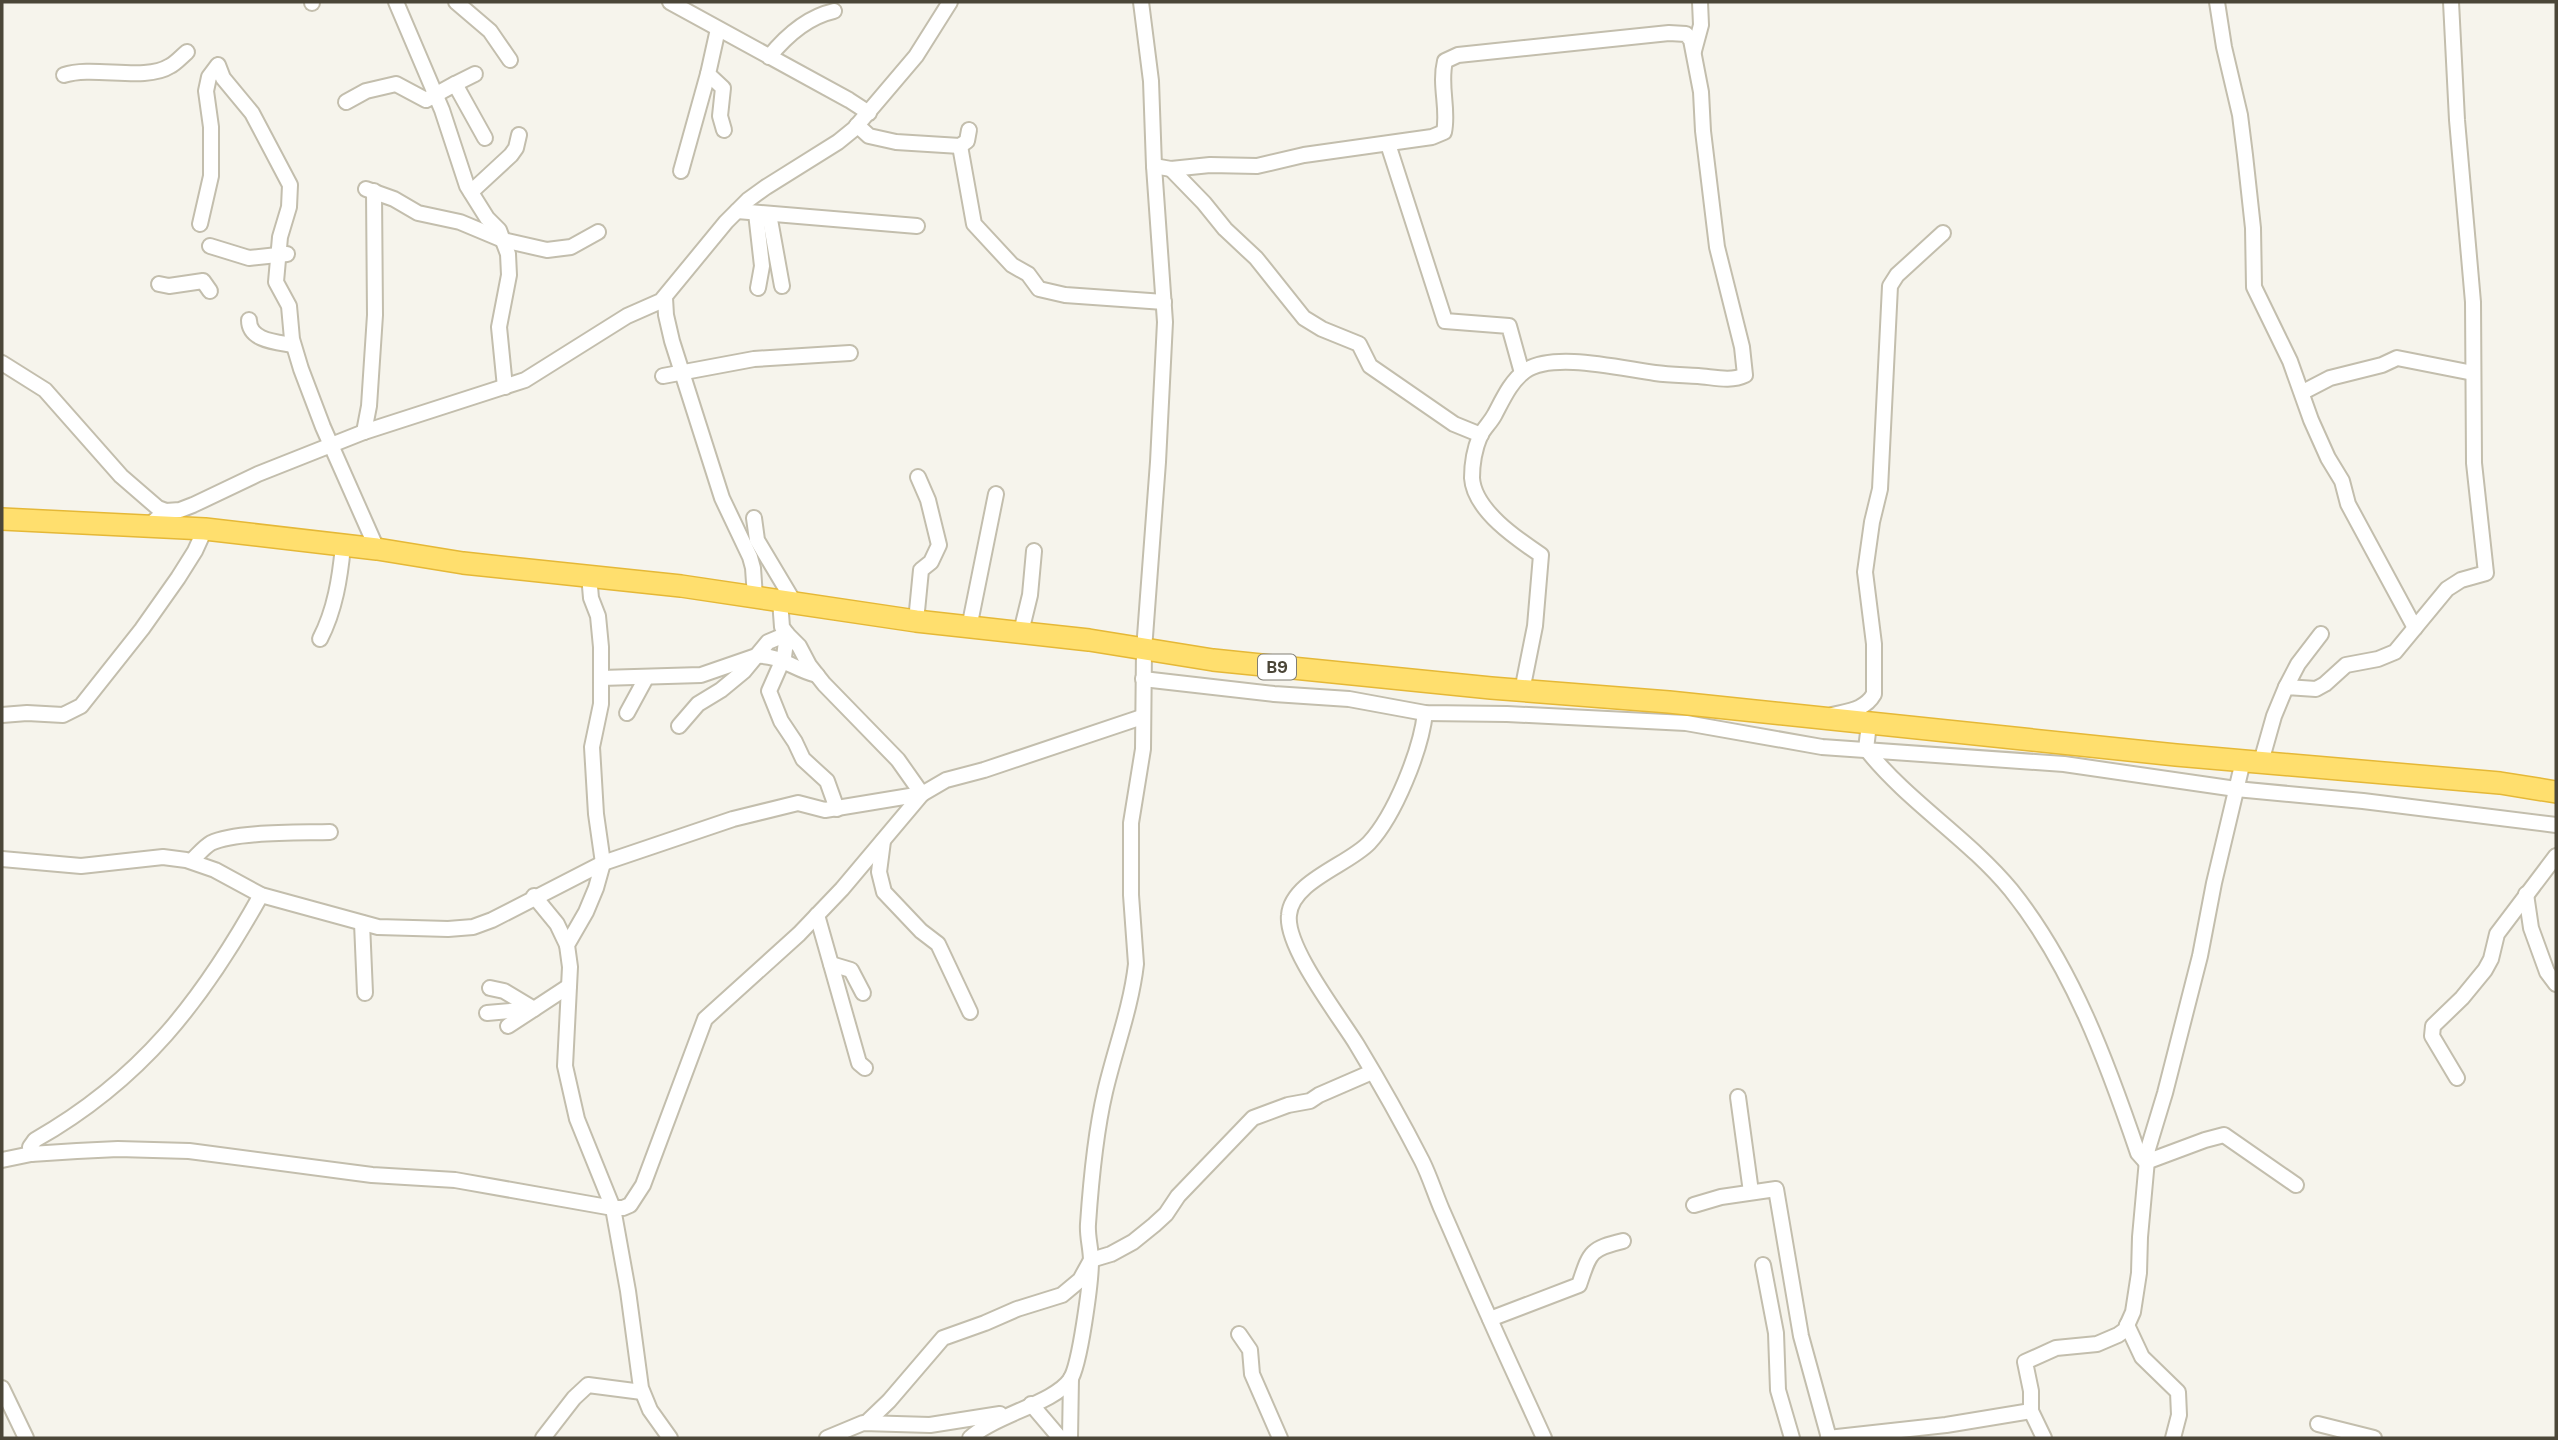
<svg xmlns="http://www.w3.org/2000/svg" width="2558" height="1440" font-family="'Public Sans',sans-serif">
<rect width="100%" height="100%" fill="#f6f4ec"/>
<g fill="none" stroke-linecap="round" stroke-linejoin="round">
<!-- minor casing -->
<g stroke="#c3bead" stroke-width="18">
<g id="minor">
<path d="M312 2V3"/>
<path d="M396 2 442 110 467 186 487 218 499 230 508 254 509 275 499 327 505 387"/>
<path d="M456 2 490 31 510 60"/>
<path d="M670 2 849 100 869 113"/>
<path d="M2217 2 2224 47 2240 115 2245 155 2253 228 2254 287 2290 361 2311 420 2328 458 2342 481 2348 504 2415 628"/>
<path d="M718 29 708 74 723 88 720 116 724 130"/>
<path d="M1694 51 1701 25 1700 2"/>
<path d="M769 57C786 36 807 17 834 11"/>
<path d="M64 75C93 65 145 82 170 66 176 63 182 56 187 52"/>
<path d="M455 84 475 74"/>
<path d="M346 102 366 91 396 84 426 100 455 84 485 138"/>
<path d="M857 125 869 136 896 142 960 146 967 141 969 130"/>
<path d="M1388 144 1445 321 1509 326 1522 373"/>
<path d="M960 146 974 224 1012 265 1028 274 1039 289 1065 295 1164 302"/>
<path d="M1154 166 1171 169 1210 165 1257 166 1304 155 1432 137 1444 132C1449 109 1439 86 1445 61L1458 55 1669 33 1686 34 1691 40 1701 92 1703 131 1717 247 1742 347 1745 375C1731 382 1713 377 1698 376 1684 375 1670 375 1655 373 1623 369 1553 351 1525 371 1511 381 1503 399 1495 414 1491 422 1484 428 1480 436 1475 448 1472 465 1472 478 1474 510 1517 539 1541 555L1535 626 1522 691"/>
<path d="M1171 169 1204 203 1225 229 1256 258 1304 318 1322 329 1359 344 1370 366 1454 424 1481 435"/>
<path d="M681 171 708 74"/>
<path d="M366 189 394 199 418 213 460 222 503 240 547 250 571 247 598 232"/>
<path d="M471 192 511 155 516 148 519 135"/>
<path d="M737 211 917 226"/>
<path d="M756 213 762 266 758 288"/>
<path d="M769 214 782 286"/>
<path d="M200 224 211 176V127L206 91 209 77 218 65 223 78 252 113 290 185 289 207 280 237 276 282 289 306 292 339 301 369 323 427 377 549"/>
<path d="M210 246 249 258 287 254"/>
<path d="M159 284 169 286 203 281 210 291"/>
<path d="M665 298 666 315 672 341 722 498 750 557 753 568 755 597"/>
<path d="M249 320C249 341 277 342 293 345"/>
<path d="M2 363 45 390 121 476 158 508 166 511"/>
<path d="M663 376 754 359 850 353"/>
<path d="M2303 392 2330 378 2382 365 2397 358 2473 373"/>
<path d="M364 432 369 406 375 315 374 191"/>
<path d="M754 518 757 540 794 602"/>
<path d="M147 527 166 511 180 510 193 505 258 474 364 432 525 380 627 316 661 301 726 222 748 200 766 187 838 142 854 129 916 56 950 2"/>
<path d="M589 575 591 598 598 616 601 647V704L592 747 596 814 603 863 596 888 586 912 567 945 570 967 565 1066 577 1119 613 1208 628 1291 641 1388 650 1410 670 1438"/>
<path d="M916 621 921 570 931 562 939 545 928 500 918 477"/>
<path d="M969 628 996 494"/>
<path d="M1021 632 1030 595 1034 551"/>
<path d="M787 634 784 657 769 691 781 721 795 742 803 759 827 781 837 809"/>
<path d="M320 639C335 610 340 578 343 546"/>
<path d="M601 678 701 675 756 656C779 654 795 670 817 675"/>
<path d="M1143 679 1274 694 1349 699 1425 713 1507 714 1686 723 1822 747 2064 764 2236 789 2363 801 2556 825"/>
<path d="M2286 687 2298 664 2321 634"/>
<path d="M627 713 646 678"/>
<path d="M1425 713C1421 750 1395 815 1369 843 1348 865 1292 881 1289 915 1285 947 1340 1017 1357 1045 1380 1083 1402 1122 1422 1161 1430 1177 1435 1194 1442 1210 1458 1246 1473 1282 1489 1317 1507 1358 1526 1398 1544 1438"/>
<path d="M2 715 27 713 63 715 81 706 142 629 178 578 195 551 205 529"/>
<path d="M1832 715C1848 711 1865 710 1874 694V644L1865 572 1872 522 1880 489 1890 286 1897 275 1943 233"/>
<path d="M1869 724 1866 749C1908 802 1968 838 2011 890 2072 966 2107 1062 2138 1153L2146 1162"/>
<path d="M679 726 698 704 721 690 744 671 768 642 787 634"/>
<path d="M2261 762 2274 716 2286 687 2316 689 2325 684 2346 665 2378 659 2395 652 2447 589 2461 580 2486 573 2474 463 2473 302 2457 120 2451 2"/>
<path d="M883 841 879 872 884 892 921 931 938 944 970 1012"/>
<path d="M2 859 81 866 163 857 186 860 215 870 261 895 378 927 448 929 473 927 492 920 603 863 733 819 798 803 825 810 922 794 946 780 984 770 1142 717"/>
<path d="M191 861C197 856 204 847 211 843 236 831 302 833 330 832"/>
<path d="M2526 894 2531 928 2547 972 2556 984"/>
<path d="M534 896 557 924 567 945"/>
<path d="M817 915 859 1063 865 1068"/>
<path d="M362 923 365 993"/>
<path d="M831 964 851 970 863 993"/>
<path d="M490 988 504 991 534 1009"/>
<path d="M487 1013 532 1009"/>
<path d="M508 1026 569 986"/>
<path d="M2457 1078 2432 1036 2433 1026 2462 998 2485 970 2491 959 2497 934 2556 856"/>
<path d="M1738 1097 1751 1192"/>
<path d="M31 1154 30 1147 35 1140C141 1080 202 1001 261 895"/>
<path d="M2 1160 31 1154 77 1151 118 1149 189 1151 372 1175 455 1180 613 1208H623L630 1205 643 1185 705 1019 799 934 842 889 922 794 898 760 824 684 809 665 799 646 787 634 782 627 780 600"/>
<path d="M2146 1162 2205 1140 2224 1135 2296 1185"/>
<path d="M1694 1205 1721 1197 1776 1189 1801 1336 1829 1438"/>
<path d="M1763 1265 1776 1333 1778 1390 1792 1438"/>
<path d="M1490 1319 1579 1285C1590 1253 1589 1249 1623 1241"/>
<path d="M2127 1325 2142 1357 2178 1392 2179 1415 2173 1438"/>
<path d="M1239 1334 1250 1350 1252 1374 1280 1438"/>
<path d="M2 1388 26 1438"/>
<path d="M1031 1404 1060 1438"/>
<path d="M866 1423 889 1401 943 1338 985 1323 1017 1309 1062 1295 1080 1280 1091 1260 1111 1254 1133 1242 1154 1225 1166 1214 1178 1196 1253 1118 1288 1105 1310 1101 1319 1095 1372 1072"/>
<path d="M2318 1424 2374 1438"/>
<path d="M543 1438 574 1398 588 1385 642 1392"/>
<path d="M827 1438 863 1423 930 1425 1000 1414"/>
<path d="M970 1438C995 1415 1054 1403 1070 1380 1080 1366 1091 1281 1091 1261 1091 1248 1087 1236 1088 1224 1091 1180 1095 1135 1105 1092 1115 1049 1131 1008 1136 964L1131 895V823L1143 749 1144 650 1158 462 1165 322 1154 166 1151 81 1141 2"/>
<path d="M1070 1438 1071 1378"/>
<path d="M1828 1438 1946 1425 2031 1411"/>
<path d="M2044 1438 2031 1411V1391L2025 1362 2056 1348 2097 1344 2118 1335 2125 1330 2133 1312 2139 1273 2140 1237 2148 1149 2165 1093 2200 956 2214 883 2243 761"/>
</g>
</g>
<!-- highway casing -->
<g stroke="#e5b837" stroke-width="24">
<path id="highway" d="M2 519 205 529 377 549 463 563 681 586 916 621 1089 640 1213 660 1491 688 1669 702 2176 755 2500 783 2556 792"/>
</g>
<!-- minor -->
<use href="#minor" stroke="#fff" stroke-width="14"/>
<!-- highway -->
<use href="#highway" stroke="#ffdf6e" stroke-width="21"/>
</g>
<g text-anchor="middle" stroke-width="7" stroke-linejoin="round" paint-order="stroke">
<!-- shield labels -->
<rect fill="#fff" stroke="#817e74" stroke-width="2" x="1258" y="654.5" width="38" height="25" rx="5"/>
<g font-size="16" font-weight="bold" fill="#4b4638">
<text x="1277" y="673">B9</text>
</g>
</g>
<!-- border -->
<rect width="2558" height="1440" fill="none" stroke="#4b4638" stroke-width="7"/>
</svg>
